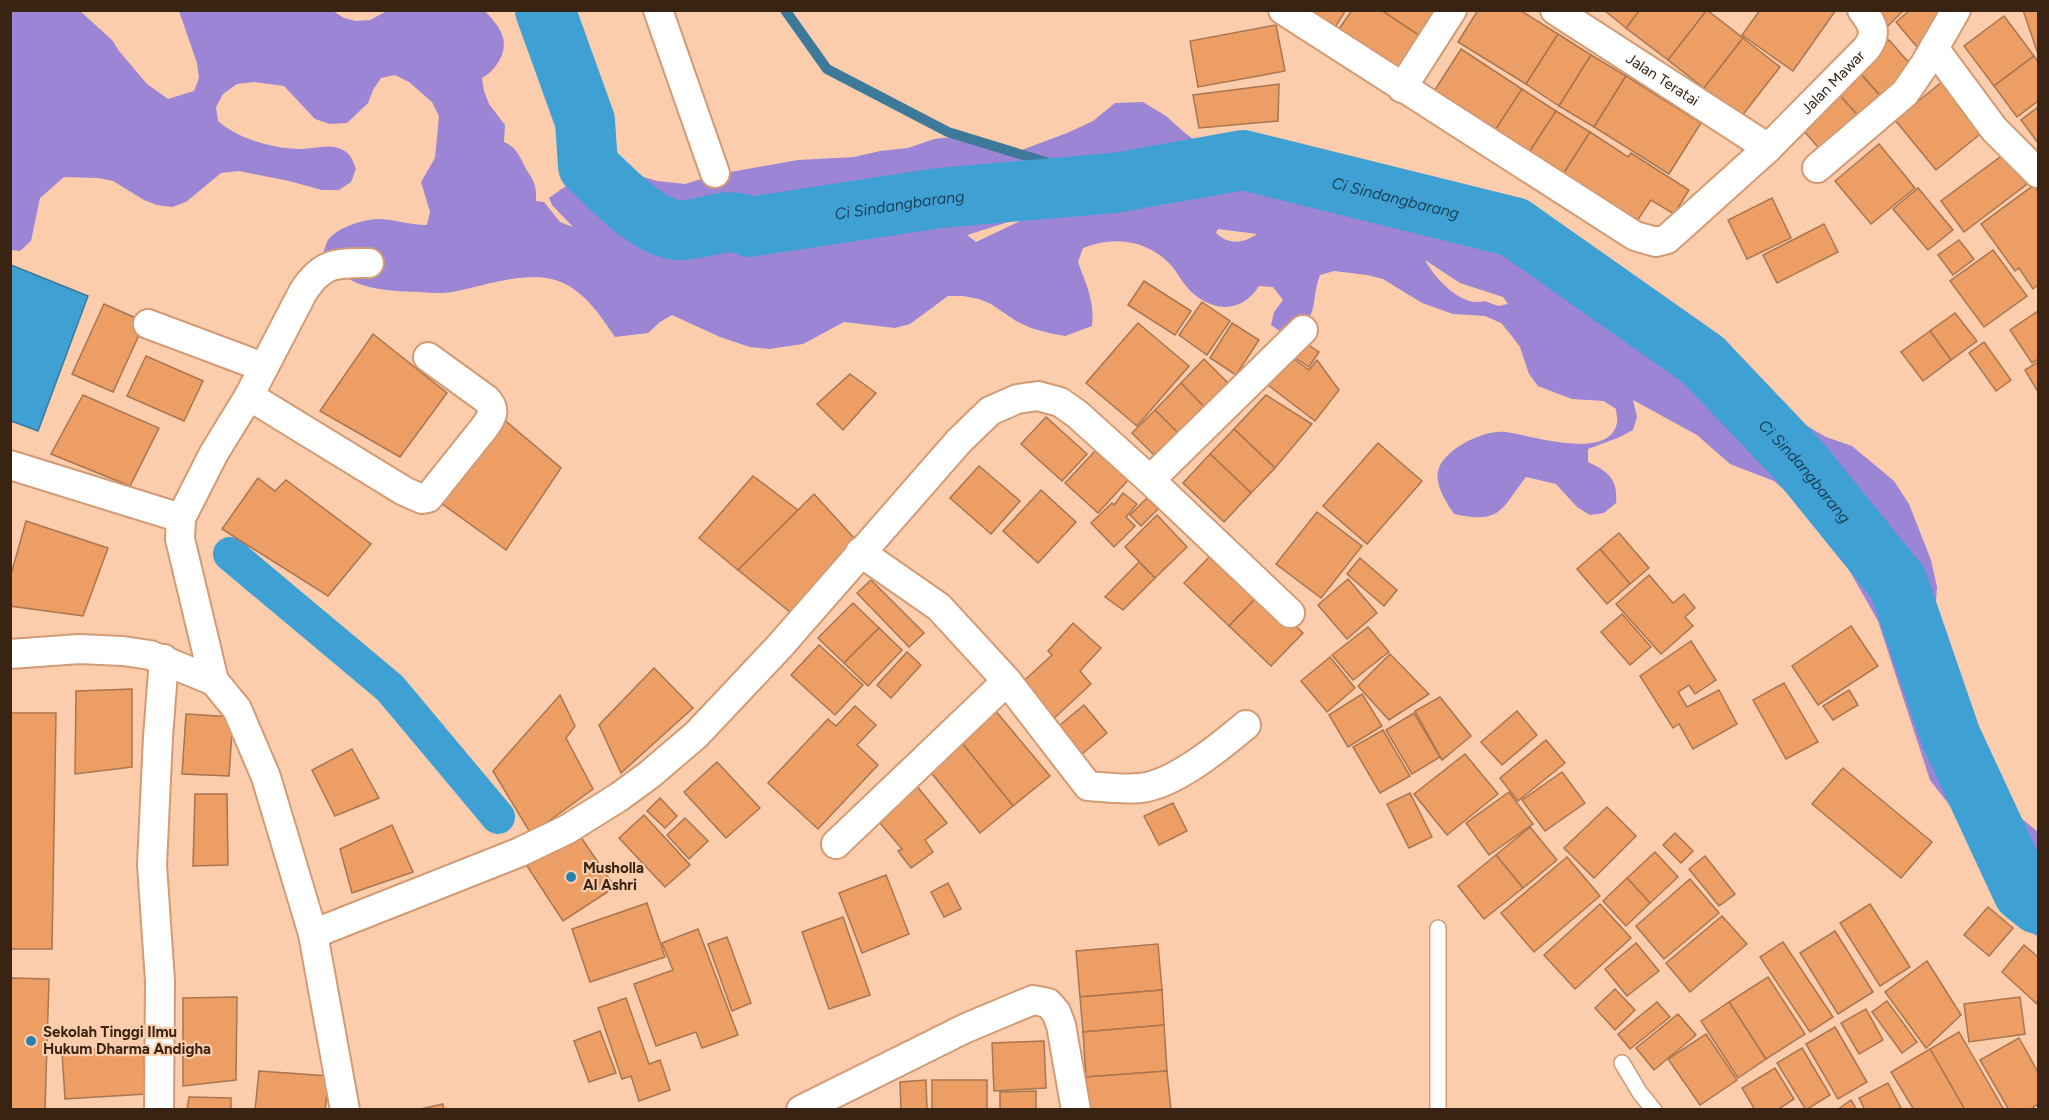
<svg xmlns="http://www.w3.org/2000/svg" width="2049" height="1120" font-family="Figtree,sans-serif">
<rect width="100%" height="100%" fill="#fbcdac"/>
<!-- forest -->
<path fill="#9c85d5" fill-rule="evenodd" d="M10 11H80L112 40 119 51 147 84 168 99 194 91 199 78 197 63 179 11H333L344 18 356 21 370 20 387 11H485C499 26 511 40 499 61 495 68 489 74 482 78L484 91 489 104 505 125 504 142C515 147 518 153 523 163 531 180 537 179 536 201L544 202 560 222 573 227 552 205 549 198 601 161 630 173 657 181 685 184 714 175 798 160 854 157 880 151 908 148 934 139 961 136 989 140 1013 153 1067 133 1093 121 1115 103 1143 102 1166 116 1185 133 1207 149 1238 160 1323 165 1351 162 1379 168 1405 177 1428 190 1467 230 1488 246 1515 258 1623 297 1645 311 1682 351 1704 365 1754 387 1773 406 1826 437 1852 446 1894 481 1909 504 1931 560 1937 587 1935 616 1940 644 1971 725 1981 751 1987 780 2003 803 2038 832V937L2026 928 2002 892 1985 851 1930 780 1878 621 1835 545 1807 510 1774 481 1730 464 1697 435 1633 400 1637 417 1633 430 1620 437 1588 449V462C1609 472 1618 479 1616 503L1604 513 1590 515 1577 507 1556 484 1526 477C1500 510 1502 524 1454 514 1447 503 1435 486 1438 471 1443 449 1485 429 1506 432 1529 435 1609 462 1617 423 1618 419 1616 413 1616 409L1604 401 1572 399 1538 386 1529 374 1520 347 1511 335 1501 323 1485 316 1453 314 1422 303 1383 279 1367 275 1334 271 1320 275C1309 304 1323 320 1284 334L1271 325 1274 312 1283 300 1273 287 1259 286C1243 311 1218 313 1195 295 1183 286 1179 273 1169 263 1145 239 1112 236 1083 248L1078 262C1086 284 1095 302 1092 326L1065 336 1049 333 1031 328 1016 321 991 304 979 299 963 296H948L910 324 895 328 844 322 803 344 769 349 750 347 720 337 672 315 660 322 648 333 615 337C600 315 586 293 561 282 531 269 486 285 457 291 445 294 432 293 420 292 382 291 343 289 323 253 325 249 326 243 328 240 338 227 364 219 380 219 396 220 410 225 427 225L430 212 421 182 435 158 439 116 432 102 409 82 395 75 381 78 373 90 368 103 347 123 330 124 315 119 284 86 254 82 237 84 223 94 216 107 218 121C237 138 270 148 297 149 311 150 330 142 343 150 351 154 353 161 356 169L351 182 339 190H322L289 181 239 171 221 173 186 202 172 207 157 205 144 200 113 181 98 178 64 177 40 198 31 241 20 251 11 250ZM1037 213 976 242 967 235ZM1218 229 1257 234C1243 244 1229 245 1216 233ZM1425 260 1460 283 1503 297 1508 304 1498 306 1485 301C1461 308 1435 278 1425 260Z"/>
<!-- water -->
<path fill="#3fa0d4" stroke="#3d7a9a" stroke-width="1.5" d="M11 265 88 296 38 431 11 421Z"/>
<g fill="none" stroke-linecap="round" stroke-linejoin="round">
<!-- stream -->
<path stroke="#3d7a9a" stroke-width="10" d="M785 10 827 69 948 132 1114 183"/>
<!-- canal -->
<path stroke="#3fa0d4" stroke-width="34" d="M230 554 390 688 498 817"/>
<!-- river -->
<path stroke="#3fa0d4" stroke-width="60" id="s1" d="M545 10 585 121 588 166C610 186 646 227 677 230 702 232 727 214 749 227L939 198 1114 183 1243 160 1514 227 1703 360 1800 462 1898 583 1951 737 2023 892 2038 904"/>
</g>
<!-- building -->
<g fill="#ec9e65" stroke="#aa754f" stroke-width="1.5">
<path d="M1306 10H1346L1334 29Z"/>
<path d="M1352 10H1381L1425 39 1402 74 1337 32Z"/>
<path d="M1381 10H1444L1425 39Z"/>
<path d="M1478 10H1520L1558 34 1526 84 1458 42Z"/>
<path d="M1604 10H1640L1626 28Z"/>
<path d="M1640 10H1707L1668 60 1626 28Z"/>
<path d="M1707 10 1743 38 1704 88 1668 60Z"/>
<path d="M1760 10H1836L1793 71 1742 35Z"/>
<path d="M1874 10H1904L1888 26Z"/>
<path d="M1910 10H1936L1947 24 1917 47 1896 22Z"/>
<path d="M2023 10H2038V54Z"/>
<path d="M2004 16 2034 56 1994 86 1964 46Z"/>
<path d="M1276 25 1285 71 1198 87 1190 41Z"/>
<path d="M1558 34 1591 55 1559 106 1526 84Z"/>
<path d="M1743 38 1780 67 1741 117 1704 88Z"/>
<path d="M1889 40 1917 72 1884 100 1856 68Z"/>
<path d="M1461 49 1522 89 1494 132 1433 93Z"/>
<path d="M1591 55 1626 76 1594 127 1559 106Z"/>
<path d="M2034 56 2038 62V101L2017 117 1994 86Z"/>
<path d="M1856 69 1884 100 1862 120 1833 88Z"/>
<path d="M1626 76 1701 123 1669 174 1594 127Z"/>
<path d="M1943 81 1984 131 1936 170 1895 120Z"/>
<path d="M1279 84 1278 121 1199 128 1193 95Z"/>
<path d="M1833 88 1862 120 1824 154 1796 122Z"/>
<path d="M1522 89 1556 111 1528 154 1494 132Z"/>
<path d="M2038 107V143L2021 120Z"/>
<path d="M1556 111 1590 132 1562 176 1528 154Z"/>
<path d="M1590 132 1628 157 1631 153 1689 190 1674 214 1651 200 1635 224 1562 176Z"/>
<path d="M1879 144 1915 188 1871 224 1835 181Z"/>
<path d="M2004 154 2027 184 1964 232 1941 201Z"/>
<path d="M2034 185 2038 191V285L2033 289 2019 268 2015 271 1981 224Z"/>
<path d="M1918 188 1953 230 1928 250 1893 209Z"/>
<path d="M1772 198 1791 238 1747 259 1728 220Z"/>
<path d="M1824 224 1838 252 1777 283 1763 255Z"/>
<path d="M1959 240 1974 259 1953 275 1938 255Z"/>
<path d="M1993 250 2027 296 1984 327 1950 281Z"/>
<path d="M1144 281 1191 311 1175 335 1128 305Z"/>
<path d="M1202 302 1230 321 1207 355 1179 335Z"/>
<path d="M104 304 145 322 113 392 72 374Z"/>
<path d="M2038 311V359L2032 363 2010 330Z"/>
<path d="M1955 313 1977 341 1951 360 1930 331Z"/>
<path d="M1138 323 1189 366 1137 426 1086 383Z"/>
<path d="M1232 323 1259 340 1236 375 1210 358Z"/>
<path d="M1930 331 1951 360 1923 381 1901 352Z"/>
<path d="M373 334 447 393 400 457 320 411Z"/>
<path d="M1298 338 1319 352 1309 367 1288 353Z"/>
<path d="M1984 342 2011 380 1996 391 1969 353Z"/>
<path d="M1287 354 1309 370 1317 360 1339 390 1315 421 1264 382Z"/>
<path d="M146 356 203 381 184 421 127 396Z"/>
<path d="M1204 359 1233 388 1209 412 1181 383Z"/>
<path d="M2038 362V392L2025 370Z"/>
<path d="M850 374 876 393 843 430 817 404Z"/>
<path d="M1181 383 1209 412 1183 438 1155 410Z"/>
<path d="M83 395 159 428 130 486 51 454Z"/>
<path d="M1266 395 1312 424 1275 468 1234 429Z"/>
<path d="M1155 410 1183 438 1160 461 1132 433Z"/>
<path d="M501 417 561 468 506 550 434 498Z"/>
<path d="M1046 417 1087 454 1062 481 1021 444Z"/>
<path d="M1234 429 1275 468 1251 493 1210 454Z"/>
<path d="M1378 443 1422 481 1367 544 1323 506Z"/>
<path d="M1098 448 1130 478 1098 513 1065 483Z"/>
<path d="M1210 454 1251 493 1224 522 1183 483Z"/>
<path d="M979 466 1020 501 991 534 950 498Z"/>
<path d="M753 476 798 510 738 570 699 538Z"/>
<path d="M258 478 275 491 286 480 371 544 328 596 222 529Z"/>
<path d="M1041 490 1076 522 1038 563 1003 531Z"/>
<path d="M1123 493 1137 504 1126 517 1135 526 1114 547 1091 523 1112 503 1114 505Z"/>
<path d="M814 494 855 539 790 612 738 570Z"/>
<path d="M1147 498 1158 509 1141 526 1130 515Z"/>
<path d="M1317 512 1362 546 1321 598 1276 564Z"/>
<path d="M1157 515 1187 547 1155 578 1125 547Z"/>
<path d="M26 521 108 548 83 616 10 606V578Z"/>
<path d="M1619 533 1649 568 1630 584 1600 549Z"/>
<path d="M1600 549 1630 584 1607 604 1577 569Z"/>
<path d="M1216 550 1261 593 1229 626 1184 583Z"/>
<path d="M1360 558 1397 590 1384 606 1347 574Z"/>
<path d="M1139 562 1155 578 1123 610 1105 597Z"/>
<path d="M1649 575 1673 603 1684 594 1695 608 1685 617 1693 626 1661 654 1616 604Z"/>
<path d="M1348 579 1377 613 1347 639 1318 605Z"/>
<path d="M871 580 924 633 909 647 857 593Z"/>
<path d="M1261 593 1303 633 1271 666 1229 626Z"/>
<path d="M853 603 879 628 844 663 818 638Z"/>
<path d="M1622 614 1651 647 1630 665 1601 632Z"/>
<path d="M1073 623 1101 648 1080 671 1091 684 1050 722 1017 687 1052 655 1048 651Z"/>
<path d="M1851 626 1878 666 1818 705 1792 666Z"/>
<path d="M1368 627 1389 652 1353 680 1332 655Z"/>
<path d="M879 628 902 650 868 686 844 663Z"/>
<path d="M1691 641 1716 680 1695 694 1689 685 1678 692 1687 707 1719 690 1737 724 1693 749 1679 724 1673 728 1640 676Z"/>
<path d="M819 645 863 685 835 715 791 675Z"/>
<path d="M907 652 921 665 891 698 877 685Z"/>
<path d="M1390 654 1429 694 1389 720 1358 686Z"/>
<path d="M1330 657 1355 688 1327 712 1301 681Z"/>
<path d="M654 668 693 708 621 773 599 725Z"/>
<path d="M1784 683 1818 742 1786 759 1753 700Z"/>
<path d="M132 689V767L75 774 76 691Z"/>
<path d="M1849 690 1858 705 1833 720 1823 706Z"/>
<path d="M1362 694 1382 726 1348 747 1329 715Z"/>
<path d="M560 695 575 726 566 738 593 789 531 834 493 771Z"/>
<path d="M1440 697 1471 736 1442 760 1415 711Z"/>
<path d="M1084 705 1107 733 1077 758 1054 730Z"/>
<path d="M855 706 876 725 857 745 878 765 818 829 768 783 828 719 836 726Z"/>
<path d="M994 709 1050 776 1013 806 958 738Z"/>
<path d="M1517 711 1537 735 1502 765 1481 742Z"/>
<path d="M10 713H56L52 949H10Z"/>
<path d="M1414 713 1440 757 1412 774 1386 730Z"/>
<path d="M186 714 233 717 229 776 182 774Z"/>
<path d="M1383 730 1410 776 1380 793 1353 747Z"/>
<path d="M958 738 1013 806 980 833 925 765Z"/>
<path d="M1546 740 1565 763 1518 801 1500 778Z"/>
<path d="M352 749 379 798 335 816 312 770Z"/>
<path d="M1465 754 1498 794 1447 835 1414 794Z"/>
<path d="M717 762 760 808 726 838 684 792Z"/>
<path d="M1843 768 1932 842 1901 878 1812 804Z"/>
<path d="M1562 772 1585 803 1545 831 1522 800Z"/>
<path d="M915 784 947 823 925 840 933 852 911 868 898 851 902 849 875 817Z"/>
<path d="M1509 792 1533 824 1489 855 1466 823Z"/>
<path d="M1410 793 1432 837 1409 848 1387 804Z"/>
<path d="M195 794H227L228 865 193 866Z"/>
<path d="M660 798 677 816 665 828 647 811Z"/>
<path d="M1173 803 1187 831 1159 845 1144 816Z"/>
<path d="M1607 807 1636 836 1594 878 1564 848Z"/>
<path d="M644 815 690 865 665 887 619 838Z"/>
<path d="M685 818 708 841 689 859 667 835Z"/>
<path d="M392 825 413 872 352 893 340 849Z"/>
<path d="M1530 827 1557 860 1523 888 1496 855Z"/>
<path d="M578 833 615 887 563 921 527 866Z"/>
<path d="M1675 833 1693 851 1681 863 1663 845Z"/>
<path d="M1655 852 1678 877 1650 903 1627 878Z"/>
<path d="M1496 855 1523 888 1484 919 1458 886Z"/>
<path d="M1705 856 1735 894 1719 906 1689 869Z"/>
<path d="M1567 857 1600 896 1534 952 1501 913Z"/>
<path d="M886 875 909 934 862 953 839 893Z"/>
<path d="M1627 878 1650 903 1626 926 1603 901Z"/>
<path d="M1690 879 1719 913 1664 959 1636 926Z"/>
<path d="M948 883 961 909 944 917 931 892Z"/>
<path d="M647 903 665 957 590 982 572 929Z"/>
<path d="M1600 904 1631 938 1575 989 1544 955Z"/>
<path d="M1870 904 1910 967 1880 986 1840 923Z"/>
<path d="M1988 907 2013 928 1989 956 1964 935Z"/>
<path d="M1722 916 1747 944 1690 992 1666 963Z"/>
<path d="M843 917 870 995 829 1009 802 932Z"/>
<path d="M698 929 738 1035 702 1048 696 1032 656 1046 634 984 673 970 662 943Z"/>
<path d="M1835 931 1873 992 1838 1014 1800 953Z"/>
<path d="M727 937 751 1003 732 1011 708 944Z"/>
<path d="M1783 942 1833 1017 1810 1032 1760 957Z"/>
<path d="M1636 943 1659 971 1627 996 1605 969Z"/>
<path d="M1158 944 1162 990 1080 997 1076 951Z"/>
<path d="M2024 945 2038 957V1001L2037 1004 2002 972Z"/>
<path d="M1927 961 1961 1015 1926 1048 1885 992Z"/>
<path d="M1768 977 1805 1034 1766 1059 1729 1002Z"/>
<path d="M10 978 49 979 45 1110H10Z"/>
<path d="M1615 989 1635 1010 1615 1030 1595 1008Z"/>
<path d="M1162 990 1164 1025 1083 1032 1080 997Z"/>
<path d="M237 997 236 1080 183 1086V998Z"/>
<path d="M2020 997 2025 1034 1969 1042 1964 1004Z"/>
<path d="M626 998 649 1064 660 1060 670 1090 639 1101 631 1076 622 1079 598 1008Z"/>
<path d="M1887 1001 1917 1042 1902 1053 1872 1012Z"/>
<path d="M1657 1002 1670 1017 1630 1049 1618 1034Z"/>
<path d="M1729 1002 1766 1059 1738 1078 1701 1021Z"/>
<path d="M1866 1009 1883 1040 1859 1054 1841 1023Z"/>
<path d="M1678 1014 1696 1035 1654 1070 1636 1048Z"/>
<path d="M1164 1025 1167 1071 1086 1077 1083 1032Z"/>
<path d="M1835 1027 1867 1082 1838 1099 1806 1044Z"/>
<path d="M600 1031 616 1073 589 1082 574 1041Z"/>
<path d="M1959 1032 2004 1110H1965L1930 1049Z"/>
<path d="M1706 1034 1737 1080 1700 1105 1668 1059Z"/>
<path d="M2019 1038 2038 1072V1104L2029 1110H2009L1980 1060Z"/>
<path d="M1044 1041 1046 1088 994 1091 992 1043Z"/>
<path d="M143 1046 146 1094 65 1099 62 1052Z"/>
<path d="M1802 1048 1830 1095 1806 1110 1777 1063Z"/>
<path d="M1930 1049 1965 1110H1914L1891 1072Z"/>
<path d="M1775 1068 1794 1099 1777 1110H1755L1742 1088Z"/>
<path d="M259 1071 329 1076 325 1110H255Z"/>
<path d="M1167 1071 1171 1110H1089L1086 1077Z"/>
<path d="M926 1080 927 1110H901L900 1082Z"/>
<rect x="932" y="1080" width="55" height="30"/>
<path d="M1888 1083 1902 1110H1865L1859 1098Z"/>
<path d="M1036 1091V1110H1000V1092Z"/>
<path d="M189 1097 231 1098V1110H187Z"/>
<path d="M1851 1100 1857 1110H1837Z"/>
<path d="M443 1104 444 1110H416Z"/>
</g>
<g fill="none" stroke-linecap="round" stroke-linejoin="round">
<!-- service casing -->
<g stroke="#d39b74" stroke-width="18">
<g id="service">
<path d="M1438 928V1110"/>
<path d="M1622 1063 1640 1093 1654 1110"/>
</g>
</g>
<!-- minor casing -->
<g stroke="#d39b74" stroke-width="32">
<g id="minor">
<path d="M658 10 715 173"/>
<path id="s2" d="M1283 10 1635 236 1656 242 1667 239 1768 148 1866 49C1878 34 1873 24 1862 10"/>
<path id="s3" d="M1555 10 1768 148"/>
<path d="M1934 48 1994 129 2038 173"/>
<path d="M1402 88 1452 10"/>
<path d="M1817 168 1905 93 1925 64 1956 10"/>
<path d="M148 324 263 367"/>
<path d="M249 396 404 491 422 499 428 498 484 428C492 417 497 410 486 399L428 357"/>
<path d="M10 465 181 518"/>
<path d="M1150 480 1303 330"/>
<path d="M860 552 939 607 1007 681 1088 786C1105 787 1123 790 1140 788 1174 785 1221 746 1246 725"/>
<path d="M10 654 79 649 123 651 150 655 214 681 237 709 266 777 313 934 345 1110"/>
<path d="M214 681 180 539 181 518 214 453 249 396 303 292C322 262 336 263 369 263"/>
<path d="M836 844 1007 681"/>
<path d="M313 934 520 852 566 830 619 797 649 775 696 735 779 647 959 441 990 411 1017 399 1038 396 1060 402 1077 414 1150 480 1290 613"/>
<path d="M159 1110 160 981 152 865 158 737 164 659"/>
<path d="M801 1110 966 1028 1033 1000 1048 1003 1056 1012 1061 1025 1076 1110"/>
</g>
</g>
<!-- service -->
<use href="#service" stroke="#fff" stroke-width="15"/>
<!-- minor -->
<use href="#minor" stroke="#fff" stroke-width="28"/>
</g>
<!-- markers -->
<g fill="#2780ae" stroke="#fbcdac" stroke-width="2">
<circle cx="571" cy="877" r="6"/>
<circle cx="31" cy="1041" r="6"/>
</g>
<g text-anchor="middle" stroke-width="4.5" stroke-linejoin="round" paint-order="stroke">
<!-- street labels -->
<g font-size="15" fill="#392313" stroke="#fbcdac">
<text dy="5" stroke="none"><textPath href="#s3" startOffset="128">Jalan Teratai</textPath></text>
<text dy="5" stroke="none"><textPath href="#s2" startOffset="680">Jalan Mawar</textPath></text>
</g>
<!-- poi labels -->
<g font-size="15" font-weight="bold" fill="#392313" stroke="#fbcdac" text-anchor="start">
<text x="583" y="873">Musholla<tspan x="583" dy="17">Al Ashri</tspan></text>
<text x="43" y="1037">Sekolah Tinggi Ilmu<tspan x="43" dy="17">Hukum Dharma Andigha</tspan></text>
</g>
<!-- water labels -->
<g font-size="16" font-style="italic" fill="#1b435a" stroke="#fbcdac">
<text dy="6" stroke="none"><textPath href="#s1" startOffset="1004">Ci Sindangbarang</textPath></text>
<text dy="6" stroke="none"><textPath href="#s1" startOffset="500">Ci Sindangbarang</textPath></text>
<text dy="6" stroke="none"><textPath href="#s1" startOffset="1508">Ci Sindangbarang</textPath></text>
</g>
</g>
<!-- border -->
<rect width="2049" height="1120" fill="none" stroke="#392313" stroke-width="24"/>
</svg>
